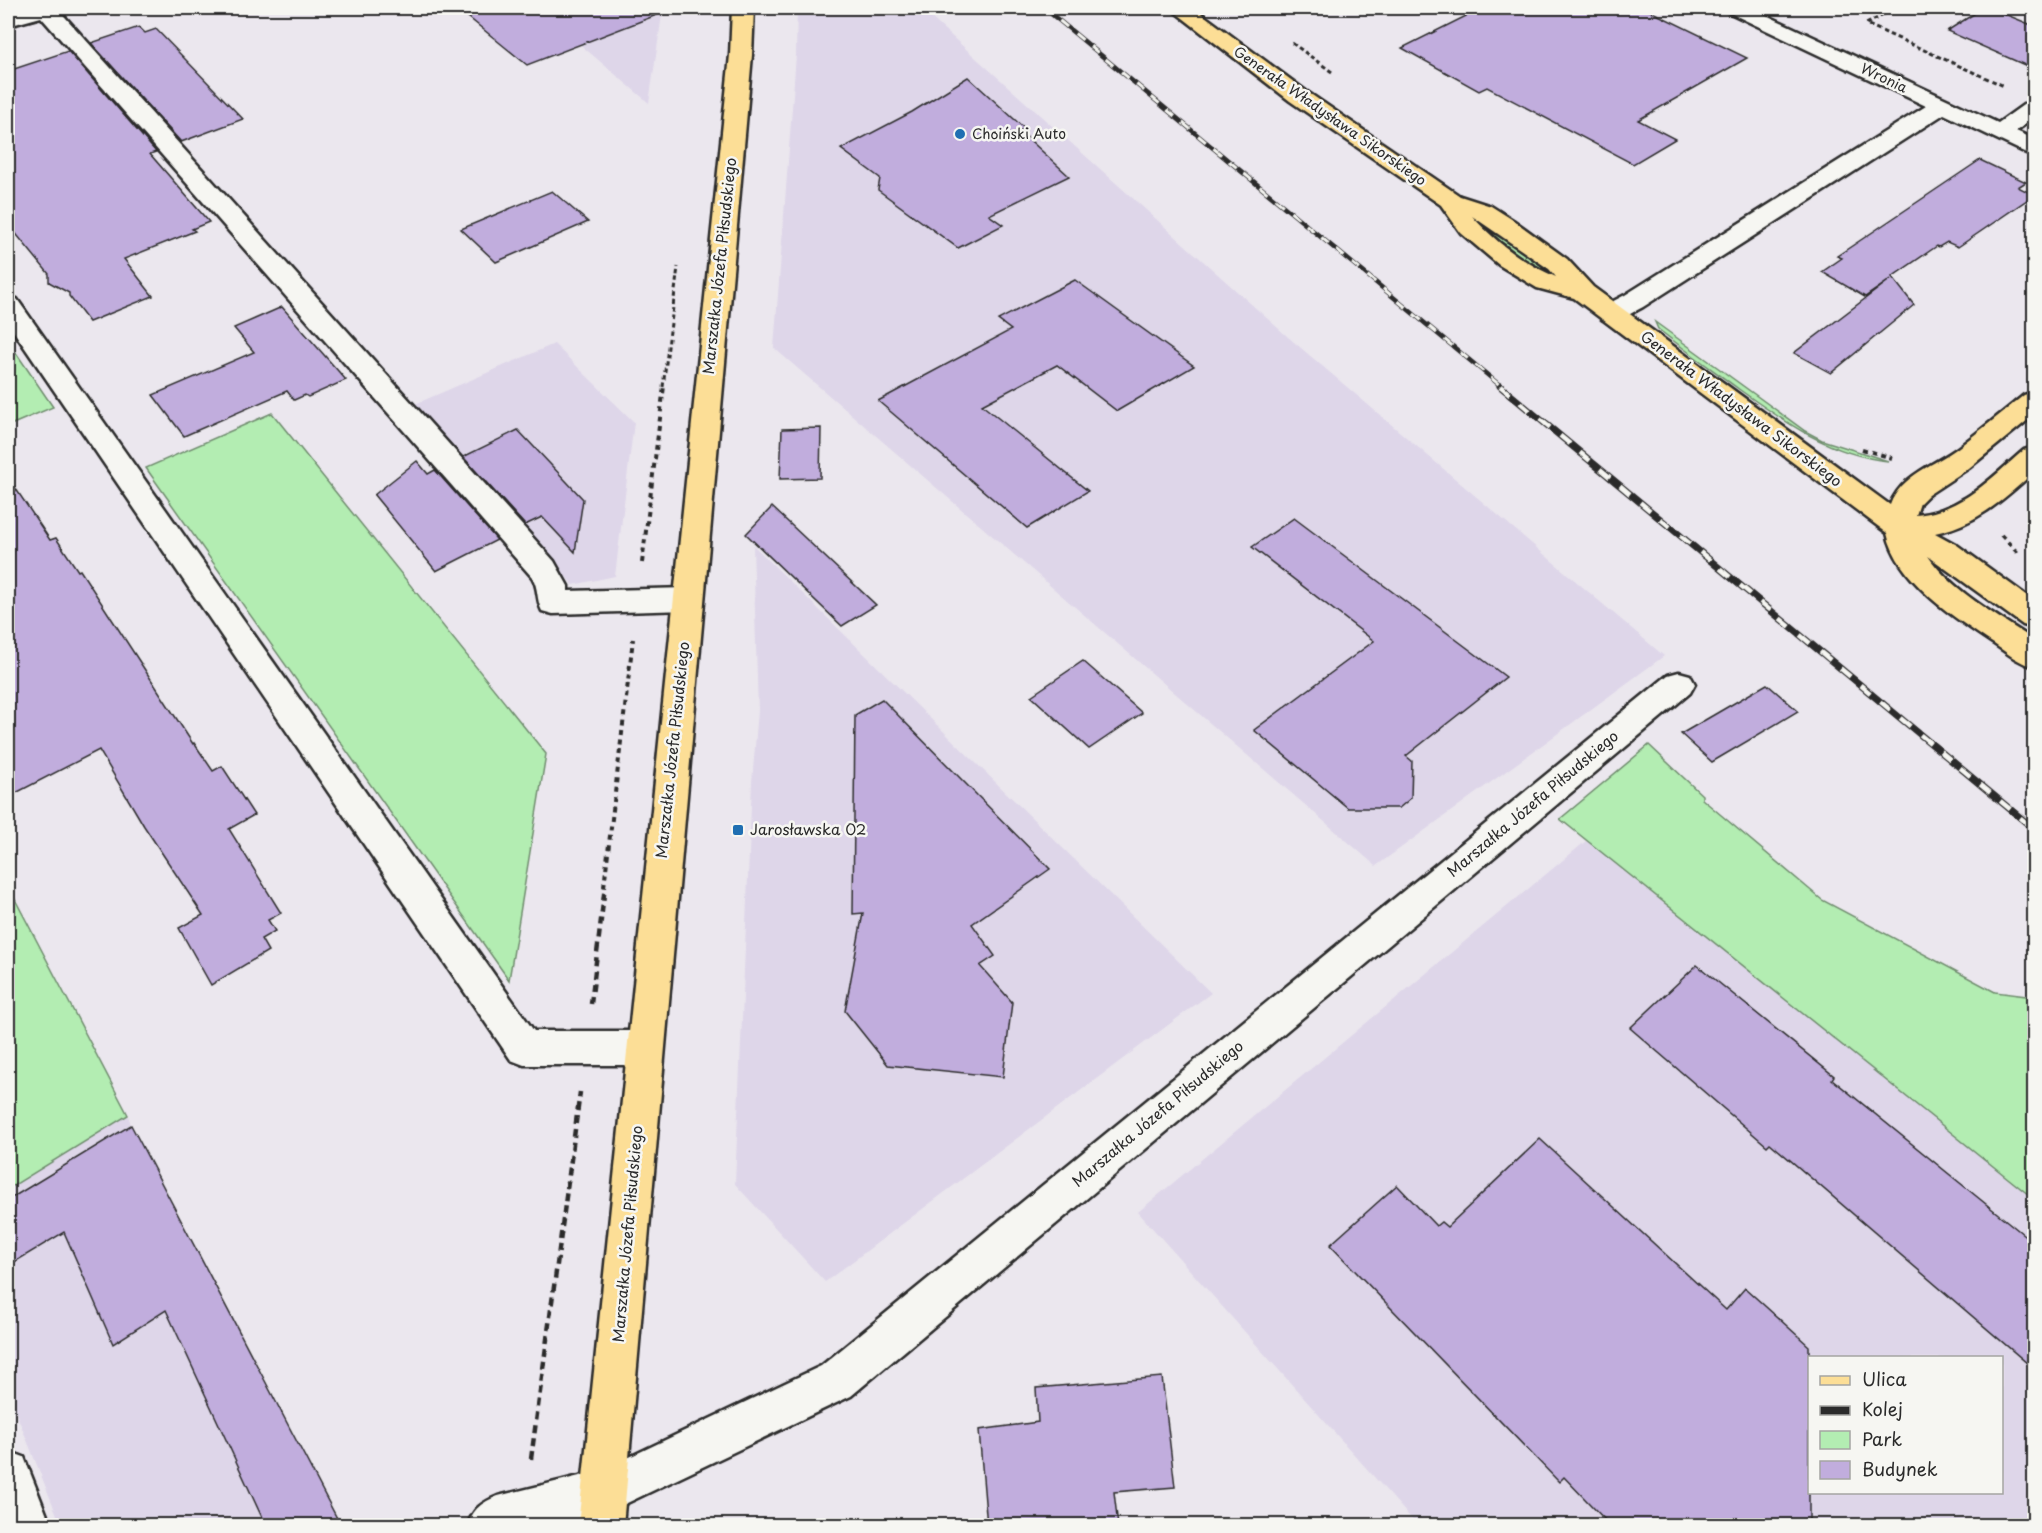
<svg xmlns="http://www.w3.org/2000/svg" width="2042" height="1533" font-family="'Playpen Sans',sans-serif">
<rect width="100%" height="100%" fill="#ebe7ee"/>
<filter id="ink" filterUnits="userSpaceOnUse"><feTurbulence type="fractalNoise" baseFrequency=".0167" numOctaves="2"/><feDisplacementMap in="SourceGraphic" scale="12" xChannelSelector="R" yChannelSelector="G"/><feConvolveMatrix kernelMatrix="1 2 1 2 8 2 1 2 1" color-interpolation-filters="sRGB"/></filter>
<g filter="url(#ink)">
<!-- built -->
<g fill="#ded6e9" fill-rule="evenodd">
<path d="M537 8H663L649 103Z"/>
<path d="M797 8H920L1288 337 1664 656 1376 866 774 348 796 55Z"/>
<path d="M554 344 634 422 615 576 573 585 413 405Z"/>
<path d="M753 545 1211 993 825 1282 735 1184 752 782 758 711Z"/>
<path d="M1586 841 2034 1199V1525H1417L1138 1212ZM1810 1358H2002V1492H1810Z"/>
<path d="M128 1115 131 1125 341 1525H61L8 1393V1189Z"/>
</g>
<!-- green -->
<g fill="#b3edb2" stroke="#6f8c6e" stroke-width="1.5">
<path d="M1471 215 1545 266 1546 270C1521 267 1489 234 1471 218Z"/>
<path d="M1655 322 1805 431 1822 440 1888 461C1831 455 1786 423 1740 390 1713 370 1685 350 1658 329Z"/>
<path d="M8 341 53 407 8 426Z"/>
<path d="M272 413 546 754 509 980 146 468Z"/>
<path d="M1649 745 1702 795V799L1822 900 1995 992 2034 997V1199L1560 819Z"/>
<path d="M8 886 128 1115 8 1189Z"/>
</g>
<!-- building -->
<g fill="#c1addd" stroke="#2b2b2b" stroke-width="1.5">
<path d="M457 8H666L667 11 527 65Z"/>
<path d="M1482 8H1644L1747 58 1638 120 1675 139 1633 164 1487 87 1479 91 1402 48Z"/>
<path d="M1983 8H1990L2034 26V69L1947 31Z"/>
<path d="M139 27 145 33 156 29 243 119 181 142 91 43Z"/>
<path d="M68 51 156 152 150 154 209 222 192 229 195 231 124 259 153 296 89 322 69 296V293L49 282V274L8 224V71Z"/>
<path d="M968 77 1025 129 1020 131 1069 176 989 215 1003 225 958 248 878 190 880 178 841 149 912 112Z"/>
<path d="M1980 160 2026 182 2018 187 2034 195 1958 247 1947 242 1939 247 1937 246 1892 277 1914 305 1831 373 1794 353 1891 279 1865 297 1822 272 1842 258 1837 256Z"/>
<path d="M552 191 588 222 496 262 461 229Z"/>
<path d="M1075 280 1194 366 1117 411 1057 365 982 405 1088 491 1027 528 878 401 1011 330 998 320Z"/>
<path d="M282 307 346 380 308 397 305 395 294 400 287 391 184 436 153 395 254 352 234 328Z"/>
<path d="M821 428 820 478 780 479 782 429Z"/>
<path d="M518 430 583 499 575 552 542 517 525 525 463 457Z"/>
<path d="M417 461 428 474 435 470 497 540 436 571 374 495Z"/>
<path d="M8 477 50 540 56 538 78 571 80 570 193 744 194 743 213 771 222 766 254 815 229 829 281 913 268 920 275 931 261 939 268 951 211 985 179 928 203 915 144 826 99 750 8 797Z"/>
<path d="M772 507 876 605 842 626 746 534Z"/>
<path d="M1294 518 1506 677 1406 756 1412 761 1411 798 1399 808H1348L1254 730 1374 641 1252 547Z"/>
<path d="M1083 661 1142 713 1089 749 1031 696Z"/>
<path d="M1767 684 1798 711 1712 762 1681 734Z"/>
<path d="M882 699 1050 869 972 924 995 956 980 966 1012 1002 1003 1077 888 1065 845 1011 863 913 853 914 855 715Z"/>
<path d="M1697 965 1834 1076 1832 1079 2034 1243V1369L1770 1143 1767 1146 1630 1028Z"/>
<path d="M131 1125 341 1526H266L166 1310 113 1344 64 1232 8 1266V1200Z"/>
<path d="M1540 1139 1726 1310 1745 1288 1809 1346V1526H1611L1564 1477 1559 1482 1330 1245 1397 1185 1436 1226 1441 1222 1447 1227Z"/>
<path d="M1162 1377 1175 1487 1114 1492 1118 1526H987L979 1430 1038 1422 1036 1388Z"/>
</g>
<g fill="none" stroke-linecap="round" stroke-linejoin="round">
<!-- minor casing -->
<g stroke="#2b2b2b" stroke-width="5">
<g id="minor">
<path d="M27 8H57L554 561 568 586V591L688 588 699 591 703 599 699 607 688 610 553 614 542 611C536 600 539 588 532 577L41 17 8 26V13Z"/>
<path d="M1724 8H1751L1998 123 2026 103 2034 101V118L2016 131 2034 139V155L2026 153 1944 114 1643 307C1629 314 1618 323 1602 319L1598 313 1602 307 1625 295 1926 106 1728 12Z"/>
<path d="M8 297 17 299 534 1031H645L658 1036 664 1048 658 1060 645 1065H524L511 1060 8 323Z"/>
<path d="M1679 672 1690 675 1695 684 1690 693 851 1396 604 1514 558 1526H467C474 1508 481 1503 498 1496L600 1471 821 1366 1668 675Z"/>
<path d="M8 1451 24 1457 51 1526H8Z"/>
</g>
</g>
<!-- major casing -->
<g stroke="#2b2b2b" stroke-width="5">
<g id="major">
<path d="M732 8H754L752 55 623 1526H578L730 55Z"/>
<path d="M1170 8H1194L1306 91 1460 196 1491 206 1513 220 1567 259 1593 287 1890 505C1901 475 1935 465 1959 447 1981 430 2003 412 2024 395L2034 392V415L1969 468 1928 495 1920 503 1916 515C1962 511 1991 478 2024 450L2034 447V472C2004 499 1976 525 1935 533L1957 545 2034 601V628L2023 625 1928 556C1953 592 1998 616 2034 640V667C2019 663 2007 653 1994 644 1956 619 1897 581 1887 533L1574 298 1537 288 1499 265 1461 233 1441 205 1290 101ZM1472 216 1549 269 1556 277C1524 263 1495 242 1472 216Z"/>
</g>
</g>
<!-- path-far2 -->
<g stroke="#2b2b2b" stroke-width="3" stroke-dasharray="4.5 3" stroke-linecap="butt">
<path d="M1897 8 1866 24 2004 86"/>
<path d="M1292 43 1332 72"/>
<path d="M663 387 678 267"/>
</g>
<!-- path-far1 -->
<g stroke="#2b2b2b" stroke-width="4" stroke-dasharray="5 4.5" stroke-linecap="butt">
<path d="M1862 449 1892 458"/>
<path d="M2001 535 2018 553"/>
<path d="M642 563 664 386"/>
<path d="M604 887 633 639"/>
</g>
<!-- path -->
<g stroke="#2b2b2b" stroke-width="4.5" stroke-dasharray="8 5" stroke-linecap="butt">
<path d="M591 1004 605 886"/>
<path d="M531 1459 580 1092"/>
</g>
<!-- minor -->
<use href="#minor" fill="#f6f6f2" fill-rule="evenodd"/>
<!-- major -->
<use href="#major" fill="#fcde96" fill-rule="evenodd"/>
<!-- rail-far1 casing -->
<g stroke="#2b2b2b" stroke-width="4.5">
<path id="rail-far1" d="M1044 8 1502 387"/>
</g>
<!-- rail casing -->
<g stroke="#2b2b2b" stroke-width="7">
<path id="rail" d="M1500 386 2034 829"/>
</g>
<!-- rail-far1 -->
<use href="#rail-far1" stroke="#f6f6f2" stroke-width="3" stroke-dasharray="10" stroke-linecap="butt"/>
<!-- rail -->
<use href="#rail" stroke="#f6f6f2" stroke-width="4.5" stroke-dasharray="13" stroke-linecap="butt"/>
</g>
</g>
<!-- markers -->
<g fill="#1f6fb2" stroke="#f6f6f2" stroke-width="2">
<circle cx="960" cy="134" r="6"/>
<rect x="732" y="824" width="12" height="12" rx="3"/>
</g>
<g text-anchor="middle" stroke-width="5" stroke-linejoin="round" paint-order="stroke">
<!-- far-street labels -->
<g font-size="14" fill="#2b2b2b" stroke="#f6f6f2">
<text transform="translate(1884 78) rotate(25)" y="5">Wronia</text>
<text transform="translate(1330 116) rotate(35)" y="5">Generała Władysława Sikorskiego</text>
</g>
<!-- far-poi labels -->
<g font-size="14" fill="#2b2b2b" stroke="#f6f6f2" text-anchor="start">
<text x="972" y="139">Choiński Auto</text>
</g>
<!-- street labels -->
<g font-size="15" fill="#2b2b2b" stroke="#f6f6f2">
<text transform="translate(720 266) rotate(-84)" y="5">Marszałka Józefa Piłsudskiego</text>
<text transform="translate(1741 409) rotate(37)" y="5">Generała Władysława Sikorskiego</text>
<text transform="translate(673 750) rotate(-84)" y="5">Marszałka Józefa Piłsudskiego</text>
<text transform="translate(1533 804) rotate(-40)" y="5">Marszałka Józefa Piłsudskiego</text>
<text transform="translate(1158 1114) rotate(-40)" y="5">Marszałka Józefa Piłsudskiego</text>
<text transform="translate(628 1234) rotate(-85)" y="5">Marszałka Józefa Piłsudskiego</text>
</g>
<!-- poi labels -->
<g font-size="15" fill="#2b2b2b" stroke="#f6f6f2" text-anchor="start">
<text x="750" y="835">Jarosławska 02</text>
</g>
</g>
<!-- margin -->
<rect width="2042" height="1533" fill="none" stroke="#f6f6f2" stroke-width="30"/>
<rect x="15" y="15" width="2012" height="1503" fill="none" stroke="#2b2b2b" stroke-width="2" filter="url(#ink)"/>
<!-- legend -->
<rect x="1808" y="1356" width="195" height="138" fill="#f6f6f2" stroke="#a5a5a2" stroke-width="1.5"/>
<rect x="1820" y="1376" width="30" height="9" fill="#fcde96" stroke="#a5a5a2" stroke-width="1.5"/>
<text x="1862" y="1386" font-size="18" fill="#2b2b2b">Ulica</text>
<rect x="1820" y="1406" width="30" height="9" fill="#2b2b2b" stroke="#a5a5a2" stroke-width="1.5"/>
<text x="1862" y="1416" font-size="18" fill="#2b2b2b">Kolej</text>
<rect x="1820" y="1431" width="30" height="18" fill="#b3edb2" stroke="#a5a5a2" stroke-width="1.5"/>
<text x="1862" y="1446" font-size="18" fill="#2b2b2b">Park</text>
<rect x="1820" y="1461" width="30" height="18" fill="#c1addd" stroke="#a5a5a2" stroke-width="1.5"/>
<text x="1862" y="1476" font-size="18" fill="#2b2b2b">Budynek</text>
</svg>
